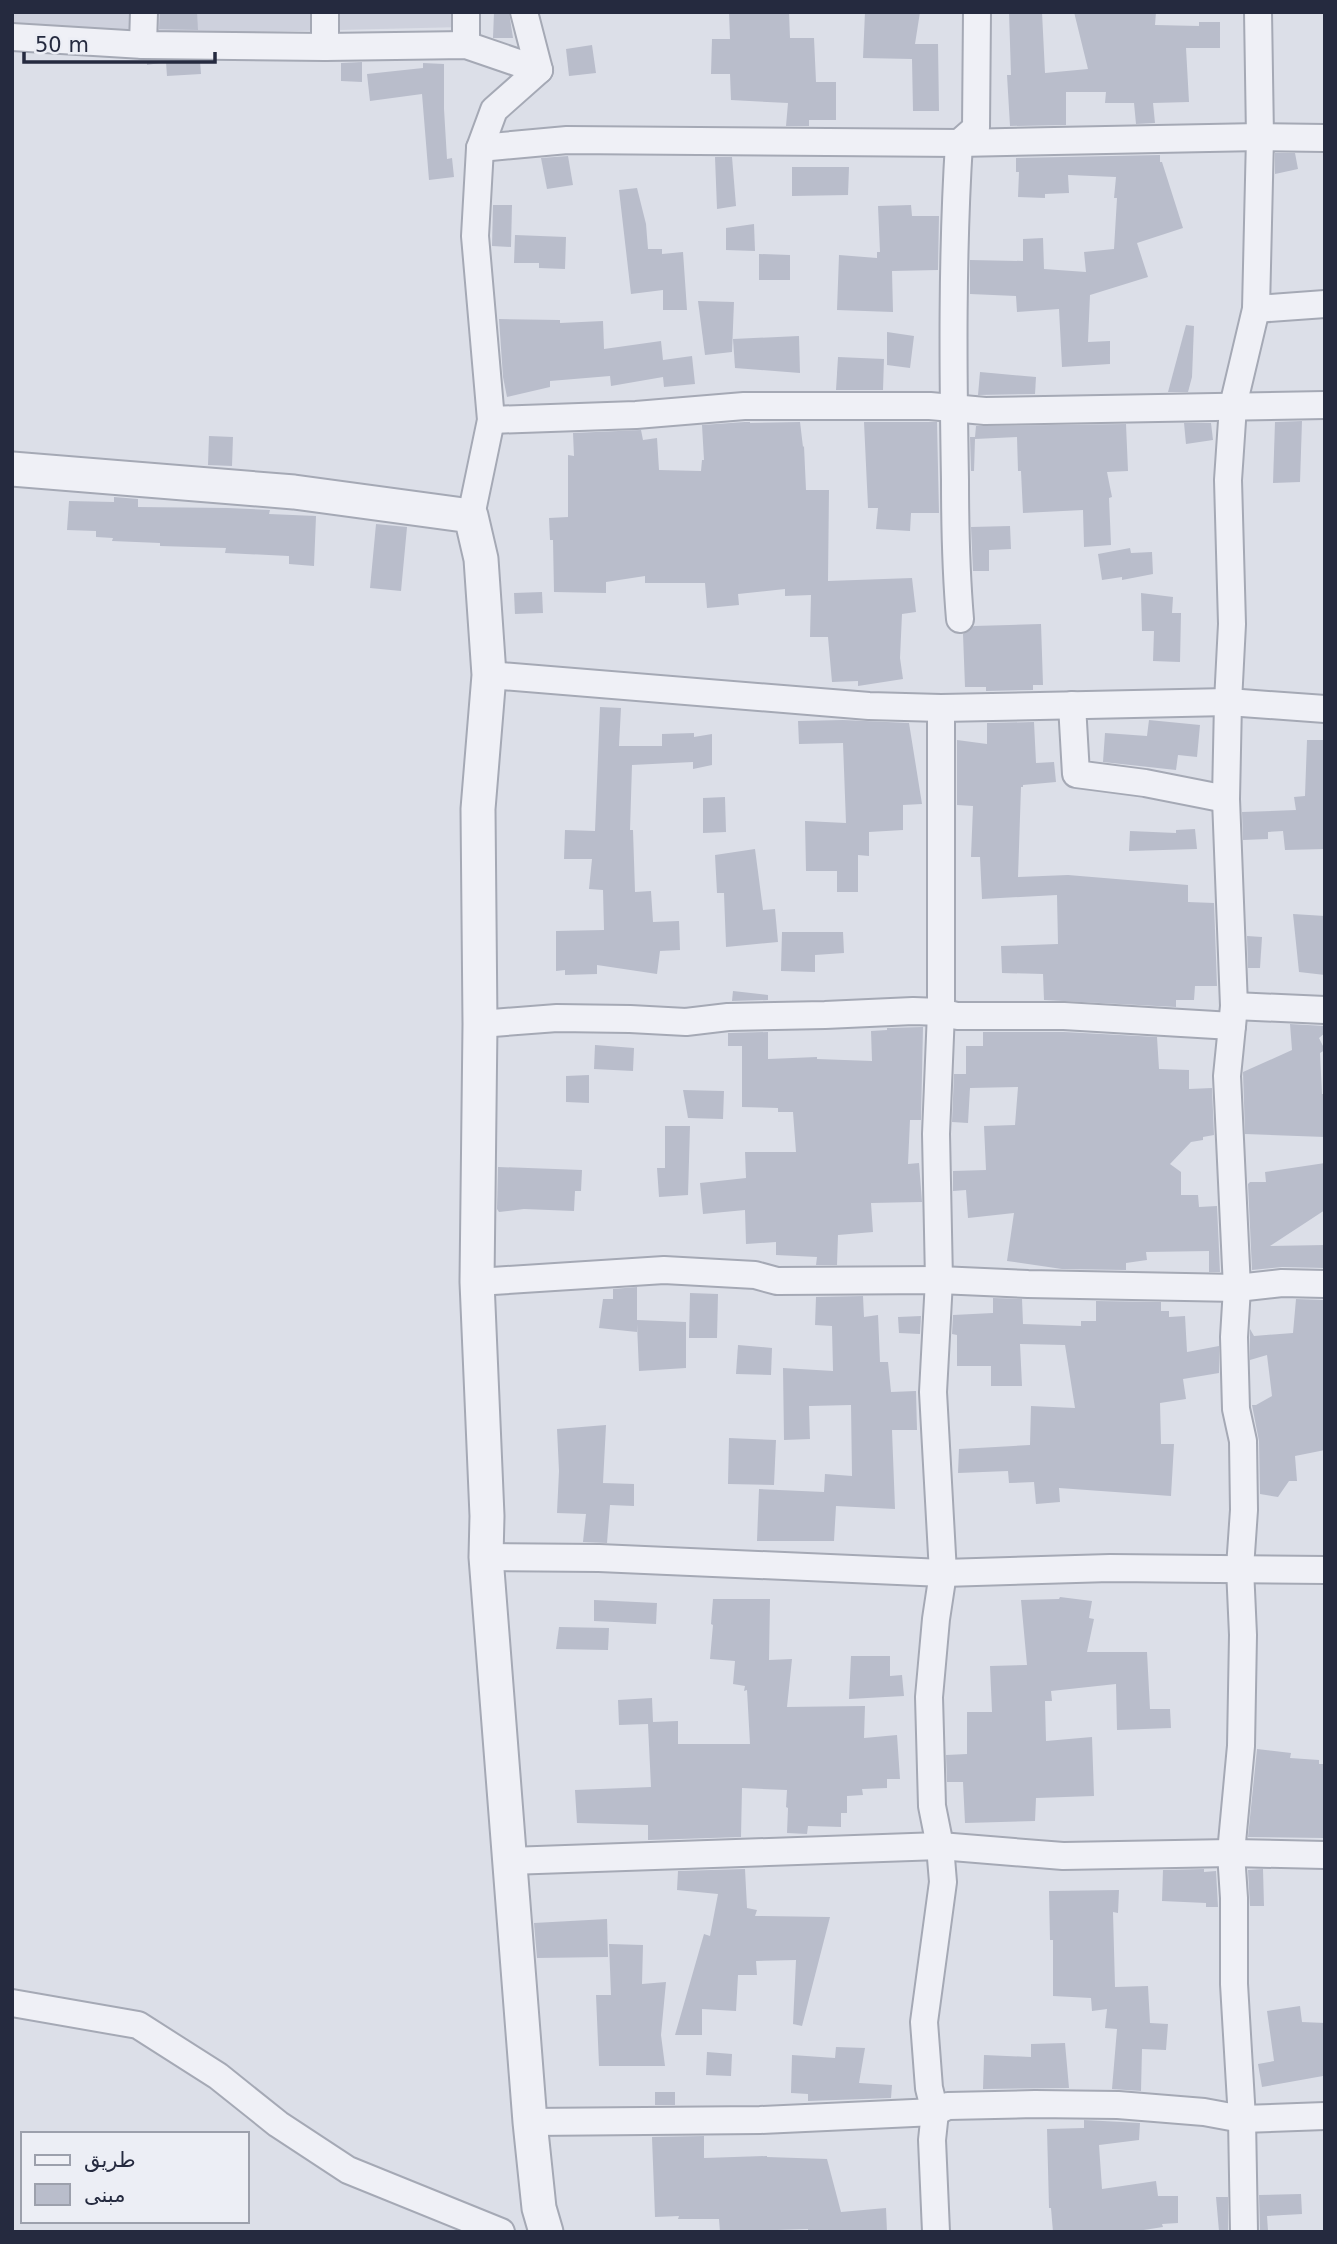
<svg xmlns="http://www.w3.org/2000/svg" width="1337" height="2244" font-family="'DejaVu Sans',Cairo,sans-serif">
<rect width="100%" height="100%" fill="#dcdfe8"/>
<!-- built -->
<path fill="#ced1dd" d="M12 12H464L463 27 12 38Z"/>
<!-- building -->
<g fill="#b9bdcb">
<path d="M160 12H197L198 30 159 29Z"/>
<path d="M494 12H509L513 38H493Z"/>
<path d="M729 12H789L790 38H814L816 82H836V120H809V126H786L788 103 731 100 730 74H711L712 39H730Z"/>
<path d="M865 12H920L915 44H938L939 111H913L912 59 863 58Z"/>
<path d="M1009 12H1042L1045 73 1088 69 1074 12H1156L1155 25 1199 26V22H1220V48H1186L1189 102 1153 103 1155 123 1136 124 1134 103H1105L1106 92H1066V125L1010 126 1007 75H1011Z"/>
<path d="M592 45 596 73 569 76 566 49Z"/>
<path d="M147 61H200L201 74 167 76 166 62 147 65Z"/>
<path d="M362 62V82L341 81V63Z"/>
<path d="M423 63 444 64V109L447 159 452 158 454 177 429 180 422 94 370 101 367 74 423 68Z"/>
<path d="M1275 153H1295L1298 169 1275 174Z"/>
<path d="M1160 155V162H1162L1183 228 1137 243 1148 277 1090 295 1088 342 1110 341V364L1062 367 1059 309 1017 312 1016 296 970 294V260L1023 261V239L1043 238 1044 269 1086 272 1084 252 1114 249 1117 198H1114L1116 177 1068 175 1069 193 1045 194V198L1018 197 1019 172H1016V158Z"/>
<path d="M568 156 573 185 547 189 541 158Z"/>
<path d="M715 157H732L736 206 717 209Z"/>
<path d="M792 167H849L848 195 792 196Z"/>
<path d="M637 188 646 224 648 249H662V254L683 252 687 310H663V290L631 294 619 190Z"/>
<path d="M493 205H512L511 247 492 246Z"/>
<path d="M911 205 912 216H939L938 270 892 271 893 312 837 310 839 255 877 258V252H880L878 206Z"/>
<path d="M754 224 755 251 726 250V228Z"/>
<path d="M515 235 566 237 565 269 539 268V263H514Z"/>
<path d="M759 254 790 255V280H759Z"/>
<path d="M698 301 734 302 732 352 705 355Z"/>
<path d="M499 319 560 320V323L603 321 604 349 661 341 663 360 692 356 695 384 664 387 663 377 611 386 610 376 550 381V387L507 397 503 377Z"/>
<path d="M1186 325 1194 326 1192 377 1188 392H1168Z"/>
<path d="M887 332 914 336 910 368 887 365Z"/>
<path d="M799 336 800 373 735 368 733 339Z"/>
<path d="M838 357 884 359 883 390H836Z"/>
<path d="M980 372 1036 377 1035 394 978 395Z"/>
<path d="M1302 421 1300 482 1273 483 1275 422Z"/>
<path d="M745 422H750V423L800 422 803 447 804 446 806 490H829L828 581 912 578 916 612 902 614 900 658 903 679 858 686V681L832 682 828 637H810L811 595 785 596V589L738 594 739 605 707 608 705 583H645V576L606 582V593L554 592 553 540H550L549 518 568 517V455L574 456 573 433 641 430 643 440 657 438 659 470 701 471 702 460H704L702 425Z"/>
<path d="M864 422H937L939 513H911L910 531 876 529 878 508H868Z"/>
<path d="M1184 423H1211L1213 440 1186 444Z"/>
<path d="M1126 424 1128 471 1107 472 1112 497 1109 498 1111 545 1084 547 1083 510 1023 513 1021 471H1018L1017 437 975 439 974 471H971L970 437H975L976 426Z"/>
<path d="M209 436 233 437 232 466 208 465Z"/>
<path d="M114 497 138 499V507L228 508 270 510 269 514 316 516 314 566 289 564V556L225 553 226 548 160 546V543L112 541 113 538 96 537V531L67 530 69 501 114 502Z"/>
<path d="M376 524 407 527 401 591 370 588Z"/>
<path d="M1010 526 1011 549 989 550V571H973L971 527Z"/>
<path d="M1130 548 1131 553 1152 552 1153 574 1122 580V577L1102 580 1098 554Z"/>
<path d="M542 592 543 613 515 614 514 593Z"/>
<path d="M1141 593 1173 597 1172 613H1181L1180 662 1153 661 1154 631H1142Z"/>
<path d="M1041 624 1043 685H1033V690L986 691V687H965L963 634 974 626Z"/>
<path d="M600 707 621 708 619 746H662V734L694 733V737L712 734V765L693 769V762L632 765 630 830H633L635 892 651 891 653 922 679 921 680 950 660 951 657 974 597 965V974L565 975V970L556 971V931L604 930 603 890 589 889 592 859H564L565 830 595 831Z"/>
<path d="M843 720 909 723 922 804 903 805V830L869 832V856L858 855V892H837V871H806L805 821 846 823 843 743 799 744 798 721Z"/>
<path d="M1149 720 1200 725 1197 757 1178 755 1176 770 1103 762 1105 733 1147 736Z"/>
<path d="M1034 722 1036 763 1054 762 1056 782 1023 785V787H1021L1018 877 1068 875 1188 885V902L1214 903 1217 986H1195L1194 1000H1176V1007L1044 1000 1043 974 1002 973 1001 946 1058 944 1057 895 982 899 980 857H971L973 806 957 805V740L987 744V723Z"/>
<path d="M1307 740H1325V849L1285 850 1283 831 1268 832V839L1243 840 1242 812 1296 810 1294 797 1305 796Z"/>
<path d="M725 797 726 832 703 833V798Z"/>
<path d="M1195 829 1197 849 1129 851 1130 831 1176 833V830Z"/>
<path d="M755 849 763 910 775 909 778 942 726 947 724 893H717L715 855Z"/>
<path d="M1293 914 1325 916V975L1299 972Z"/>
<path d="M782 932H843L844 953 815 955V972L781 971Z"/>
<path d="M1247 936 1262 937 1260 968H1248Z"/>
<path d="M733 991 768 995V1000L732 1001Z"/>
<path d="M1290 1024 1325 1026V1033L1319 1038 1325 1050 1320 1053 1322 1094H1325V1137L1245 1134 1243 1072 1292 1050Z"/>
<path d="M923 1027 921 1120H910L908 1164 919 1163 922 1202 871 1203 873 1232 838 1235 837 1265H816L817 1257 776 1255V1242L746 1244 745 1210 703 1214 700 1183 746 1178 745 1152H796L793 1112H778V1108L742 1107V1046H728V1033L768 1032V1059L817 1057V1059L872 1061 871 1031 887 1030V1028Z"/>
<path d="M983 1032H1064L1157 1037 1159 1069 1189 1070V1089L1212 1088 1214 1135 1203 1137V1140L1191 1142 1170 1164 1181 1172V1195H1198L1199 1207 1217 1206 1220 1272H1209V1251L1146 1252 1147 1260 1126 1263V1270L1062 1269 1007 1261 1014 1213 968 1218 966 1190 953 1191V1171L986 1170 984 1126 1015 1125 1018 1087 970 1088 968 1123 952 1122 954 1074H966V1046H983Z"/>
<path d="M595 1045 634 1048 633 1071 594 1069Z"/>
<path d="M589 1075V1103L566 1102V1076Z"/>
<path d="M683 1090 724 1091 723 1119 688 1118Z"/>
<path d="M665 1126H690L688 1195 659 1197 657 1168H665Z"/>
<path d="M1325 1163V1210L1270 1246 1325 1245V1268L1282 1267 1252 1270 1248 1184 1250 1182H1266L1265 1172Z"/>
<path d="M498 1167 582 1170 581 1191H575L574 1211 524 1209 499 1212 497 1209Z"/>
<path d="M637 1287V1320L686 1322V1368L639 1371 637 1324V1332L599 1328 603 1299H613V1289Z"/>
<path d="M690 1293 718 1294 717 1338H689Z"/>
<path d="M863 1296 864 1317 878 1315 880 1362H888L891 1392 916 1391 917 1430H892L895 1509 836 1506 834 1541H757L759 1489 824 1492 825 1474 852 1476 851 1405 809 1406 810 1439 784 1440 783 1368 833 1371 832 1326 815 1325 816 1297Z"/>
<path d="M993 1298 1022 1299 1023 1324 1081 1326V1321H1096V1301L1161 1302V1311H1169V1317L1185 1316 1187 1352 1219 1346V1373L1183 1379 1186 1399 1160 1403 1161 1444H1174L1171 1496 1059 1488 1060 1502 1036 1504 1034 1482 1009 1483 1008 1471 958 1473 959 1449 1030 1445 1031 1406 1075 1408 1065 1345 1020 1344 1022 1386H991V1366H957V1335L952 1334 953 1315 993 1313Z"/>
<path d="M1296 1299 1325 1300V1450L1295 1456 1297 1481H1289L1278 1497 1260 1494 1259 1441 1252 1405H1256L1272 1396 1267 1355 1250 1360V1329L1254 1336 1293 1333Z"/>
<path d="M921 1316 920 1334 899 1333 898 1317Z"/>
<path d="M738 1345 772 1348 771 1375 736 1374Z"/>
<path d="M606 1425 603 1483 634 1484V1506L610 1505 607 1543 583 1542 586 1514 557 1513 559 1471 557 1429Z"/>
<path d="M729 1438 776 1440 774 1485 728 1484Z"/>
<path d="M1060 1597 1092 1601 1089 1618 1094 1619 1087 1652H1147L1150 1709H1170L1171 1728 1117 1730 1116 1684 1051 1691 1052 1701H1045L1046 1741 1092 1737 1094 1796 1036 1798 1035 1821 965 1823 963 1782H947L946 1755 967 1754V1712H992L990 1666 1027 1665 1021 1600 1059 1599Z"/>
<path d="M713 1599H770L769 1660 792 1659 787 1707 865 1706 864 1738 897 1735 900 1779H887V1788L862 1789 863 1795 847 1796V1813H841V1827L808 1826 807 1834 787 1833 788 1808 786 1807 787 1790 742 1788 741 1837 648 1840V1825L577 1823 575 1790 651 1787 648 1724 619 1725 618 1700 652 1698 653 1722 678 1721V1744H750L747 1690 744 1691 745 1686 733 1684 735 1661 710 1659 713 1625 711 1624Z"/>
<path d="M594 1600 657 1603 656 1624 594 1621Z"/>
<path d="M559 1627 609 1628 608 1650 556 1649Z"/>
<path d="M851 1656H890V1676L902 1675 904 1696 849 1699Z"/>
<path d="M1257 1749 1291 1753 1290 1758 1319 1760V1764H1325V1838L1248 1837Z"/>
<path d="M745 1869 747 1908 757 1910 755 1916 830 1917 802 2026 793 2024 796 1960 756 1961 757 1975H738L736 2011 702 2009V2035H675L704 1934 710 1936 718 1894 677 1890 678 1871Z"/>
<path d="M1204 1869V1872L1216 1871 1218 1907H1206V1903L1162 1901 1163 1870Z"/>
<path d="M1263 1869 1264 1906H1250L1248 1870Z"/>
<path d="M1119 1890 1118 1913 1113 1912 1115 1987 1148 1986 1150 2023 1168 2024 1166 2050 1142 2049 1141 2091 1112 2089 1117 2029 1105 2028 1107 2009 1092 2011 1091 1998 1053 1996V1940H1050L1049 1891Z"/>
<path d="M607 1919 608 1957 537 1958 534 1923Z"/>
<path d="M609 1944 643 1945 642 1984 666 1982 661 2035 665 2066H599L596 1995H611Z"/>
<path d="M1300 2006 1302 2022 1325 2023 1323 2076 1262 2087 1258 2064 1274 2061 1267 2011Z"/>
<path d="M1065 2043 1069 2088 983 2089 984 2055 1031 2057V2044Z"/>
<path d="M836 2047 865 2048 859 2083 892 2085 891 2098 808 2101V2094L791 2093 792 2055 835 2058Z"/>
<path d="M707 2052 732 2054 731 2076 706 2075Z"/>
<rect x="655" y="2092" width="20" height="13"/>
<path d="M1084 2120 1140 2123 1139 2140 1099 2145 1102 2189 1156 2181 1158 2196H1178V2223L1162 2224 1163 2227 1131 2232H1053L1051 2208H1049L1047 2129 1084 2128Z"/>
<path d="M704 2136V2158L767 2156V2157L827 2159 841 2212 886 2208 887 2232H808V2229L720 2232 719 2219H678L679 2216 655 2217 652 2137Z"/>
<path d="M1301 2194 1302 2214 1267 2216 1268 2231H1260L1259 2195Z"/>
<path d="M1216 2197H1228V2231H1219Z"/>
</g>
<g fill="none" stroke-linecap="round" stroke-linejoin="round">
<!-- minor casing -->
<g stroke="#a5a9b5" stroke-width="30">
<g id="minor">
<path d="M466 12V45"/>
<path d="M12 37 143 45 325 47 466 45 539 70"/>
<path d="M143 45 144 12"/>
<path d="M325 47V12"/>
<path d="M480 148 567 140 959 143 1260 137 1325 138"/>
<path d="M1256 309 1325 304"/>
<path d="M491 420 636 415 744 406H930L985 411 1325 405"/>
<path d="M471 516 491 420 475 236 480 148 494 110 539 70 524 12"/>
<path d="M960 619C956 572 955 527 955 480 953 367 952 256 959 143L976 128 977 12"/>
<path d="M489 675 869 706 941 708 1228 702 1325 709"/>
<path d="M1072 705 1076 774 1145 783 1226 799"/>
<path d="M1234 1006 1325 1010"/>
<path d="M480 1024 557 1018 630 1019 686 1022 728 1017 825 1015 913 1011 941 1012 957 1016H1064L1232 1026"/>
<path d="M477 1282 664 1270 755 1275 777 1281 939 1280 1028 1284 1237 1288 1282 1283 1325 1284"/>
<path d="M486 1557 599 1558 943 1573 1110 1568 1325 1570"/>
<path d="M509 1861 940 1846 1063 1856 1231 1853 1325 1855"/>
<path d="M12 2003 138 2025 218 2076 278 2124 348 2170 501 2232"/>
<path d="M530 2122 760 2120 935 2112 948 2106 1035 2104 1118 2105 1204 2112 1242 2119 1325 2116"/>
<path d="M936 2232 932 2140 935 2112 929 2088 924 2022 943 1882 940 1846 932 1806 929 1697 936 1619 943 1573 933 1392 939 1280 936 1134 941 1012V708"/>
<path d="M1244 2232 1242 2119 1234 1984V1898L1231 1853 1241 1746 1243 1635 1240 1568 1244 1510 1243 1441 1236 1409 1234 1337 1237 1288 1227 1076 1234 1006 1226 799 1228 702 1232 624 1228 480 1233 406 1256 309 1260 137 1258 12"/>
</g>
</g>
<!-- tertiary casing -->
<g stroke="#a5a9b5" stroke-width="37">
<path id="tertiary" d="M12 469 294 492 471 516 481 559 489 675 478 809 480 1024 477 1282 487 1516 486 1557 530 2122 539 2208 546 2232"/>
</g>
<!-- minor -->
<use href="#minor" stroke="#eff0f6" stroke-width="26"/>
<!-- tertiary -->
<use href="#tertiary" stroke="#eff0f6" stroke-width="33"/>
</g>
<!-- border -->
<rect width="1337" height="2244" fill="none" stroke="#252a3f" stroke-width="28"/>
<!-- legend -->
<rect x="21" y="2132" width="228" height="91" fill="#eceef5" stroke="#9ca0ac" stroke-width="2"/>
<rect x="35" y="2155" width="35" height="10" fill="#eff0f6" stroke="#9ca0ac" stroke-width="2"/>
<text x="84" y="2167" font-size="21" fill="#252a3f">طريق</text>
<rect x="35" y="2184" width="35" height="21" fill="#b9bdcb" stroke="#9ca0ac" stroke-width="2"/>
<text x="84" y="2202" font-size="21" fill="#252a3f">مبنى</text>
<!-- scale -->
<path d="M24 52v10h191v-10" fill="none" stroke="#252a3f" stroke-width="3.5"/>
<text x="35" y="52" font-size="21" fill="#252a3f" stroke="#eceef5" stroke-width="5" paint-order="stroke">50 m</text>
</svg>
